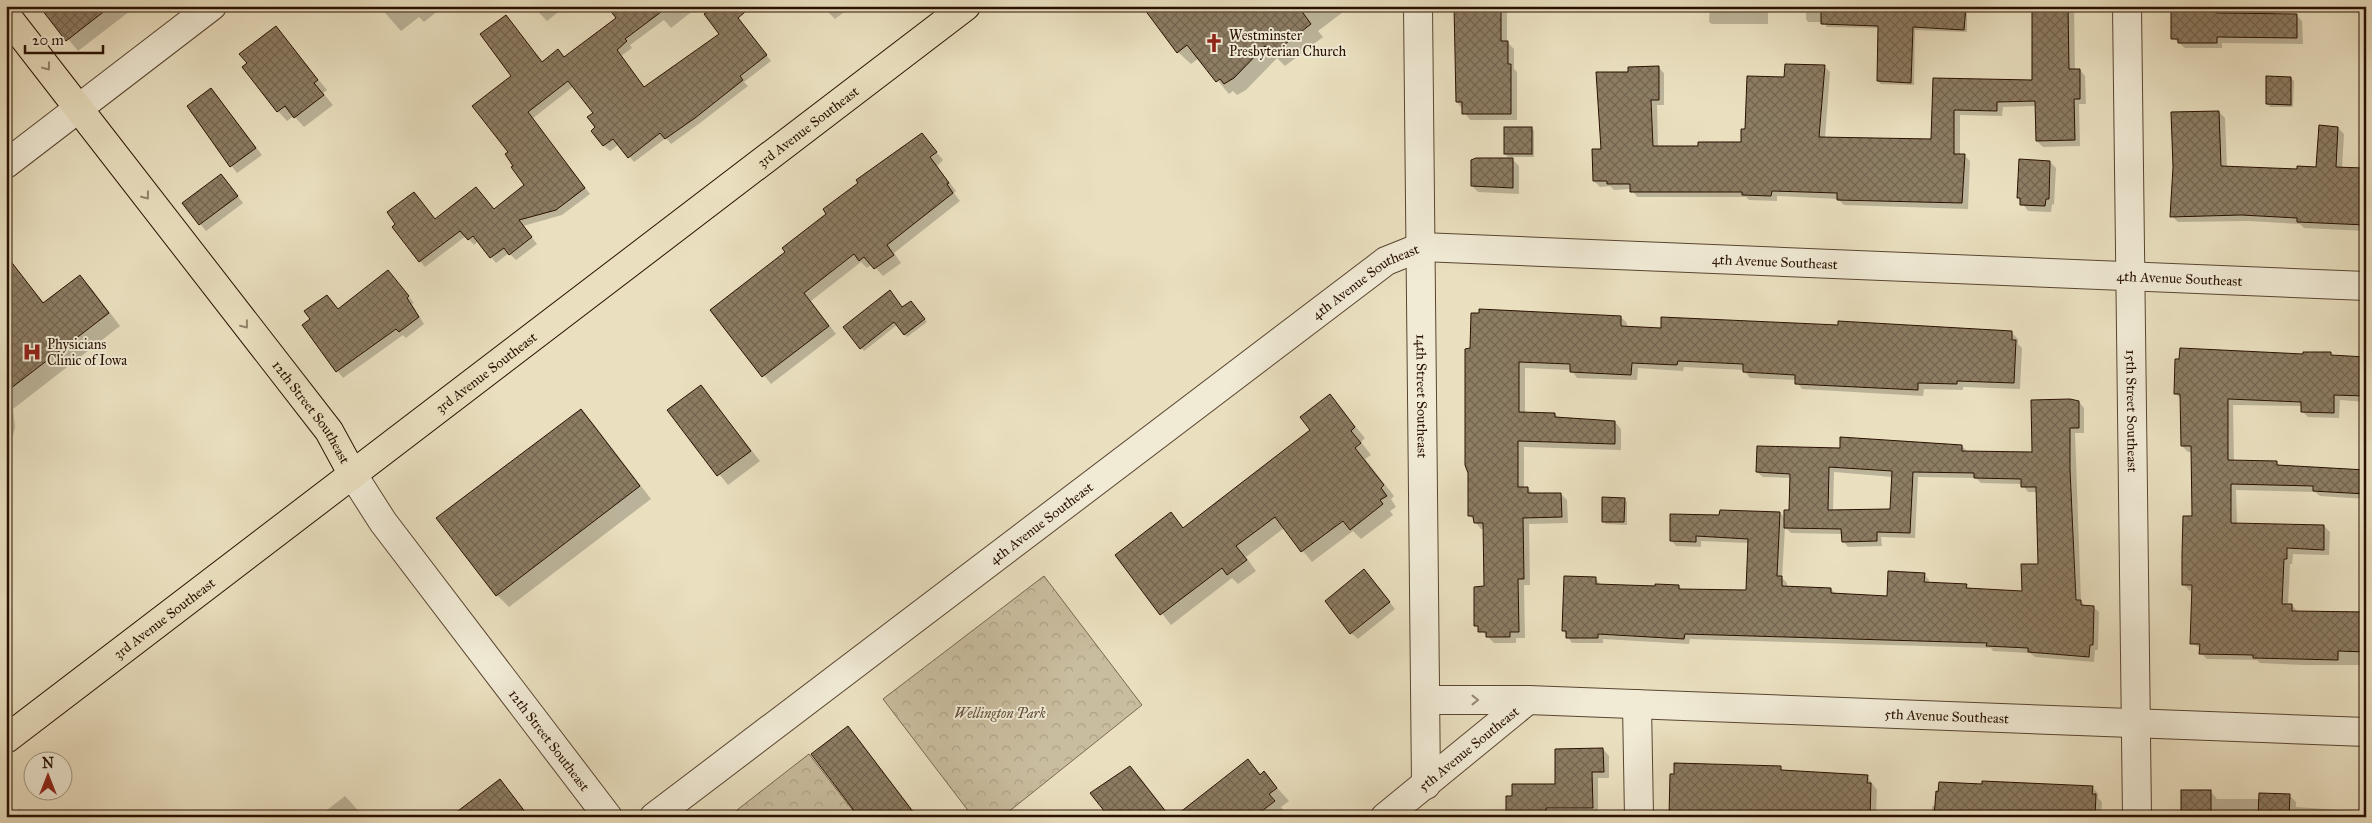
<svg xmlns="http://www.w3.org/2000/svg" width="2372" height="823" font-family="'IM FELL Great Primer',serif">
<defs>
<pattern id="park-crowns" width="20" height="18" patternUnits="userSpaceOnUse" patternTransform="scale(1.25)"><rect width="20" height="18" fill="#c9bd9f"/><path d="M2 6a3 3 0 1 1 6 0M12 15a3 3 0 1 1 6 0" fill="none" stroke="#ada187"/></pattern>
<pattern id="building-cross-hatch" width="8" height="8" patternUnits="userSpaceOnUse" patternTransform="scale(1.25)"><rect width="8" height="8" fill="#8d7d64"/><path d="M0 0l8 8M0 8l8-8" fill="none" stroke="#736550"/></pattern>
</defs>
<rect width="100%" height="100%" fill="#eae0c0"/>
<filter id="stains"><feTurbulence type="fractalNoise" baseFrequency=".004" numOctaves="4"/><feColorMatrix values="0 0 0 0 .2 0 0 0 0 .09 0 0 0 0 .02 0 0 0 .5 -.17"/></filter>
<radialGradient id="worn" r=".72"><stop offset=".6" stop-color="#630" stop-opacity="0"/><stop offset="1" stop-color="#630" stop-opacity=".3"/></radialGradient>
<!-- park -->
<g fill="url(#park-crowns)" stroke="#796750">
<path d="M1044 576 1142 705 1002 817H973L883 699Z"/>
<path d="M809 754 858 817H743L737 810Z"/>
</g>
<!-- shadow -->
<g fill="#0003" fill-rule="evenodd">
<path d="M41 6H133L134 8 78 51Z"/>
<path d="M379 6H444L424 22 419 17 401 31Z"/>
<path d="M533 6H566L547 21Z"/>
<path d="M622 6H699L671 28 664 20 630 45 632 48 621 56 645 88 720 34 700 6H730L771 61 744 82 748 86 700 123 671 144 666 138 634 162 619 144 610 151 604 146 593 131 597 127 594 113 574 86 532 119 590 194 562 215 523 226 537 244 516 260 509 253 496 263 478 241 474 245 466 236 425 267 420 261 414 193 435 220 495 210 526 185 509 152 543 63 565 58 618 18Z"/>
<path d="M822 6H852L835 19Z"/>
<path d="M1144 6H1351L1318 31 1323 37 1285 66 1277 58 1246 90 1237 95 1233 91 1229 94 1199 58 1191 64 1178 52Z"/>
<path d="M1456 6H1507V42L1514 49V69L1517 72V120H1470L1457 102Z"/>
<path d="M1710 6H1768V24H1712L1709 22Z"/>
<path d="M1806 6H1967V32L1915 30 1914 85 1881 84 1878 81 1879 28 1827 27 1824 22H1808L1806 19Z"/>
<path d="M2033 6H2074L2075 70H2080L2085 76 2086 104H2079L2080 146 2043 147 2037 141 2036 106 2003 107 2002 116 1960 115V155H1964L1970 161 1968 209 1844 205 1838 199 1777 196V201L1749 200 1746 197H1637L1631 189 1614 190 1610 186 1600 187 1594 181 1630 73 1658 67 1664 73V105H1657L1658 148H1699L1742 143 1746 130 1786 78 1824 66 1830 72 1825 139 1932 140 1934 79 2033 82Z"/>
<path d="M2178 6H2274L2275 16 2296 15 2302 21 2303 44 2222 43V48H2185L2173 38Z"/>
<path d="M276 28 327 90 323 93 333 105 304 127 294 116 287 121 278 111 248 63Z"/>
<path d="M2291 78 2294 81 2293 107H2270L2268 104Z"/>
<path d="M211 90 262 155 237 173 188 107Z"/>
<path d="M2219 112 2225 118 2227 167 2298 171 2317 168 2338 128 2344 134 2342 169H2362L2366 173V231L2304 228 2300 224 2248 221 2178 222 2172 216Z"/>
<path d="M1532 128 1534 131V157H1508L1505 154Z"/>
<path d="M922 135 943 160 937 166 956 191 954 193 960 201 894 253 901 263 883 276 872 264 867 268 861 262 811 301 836 334 771 384 712 310 787 252 828 214Z"/>
<path d="M1513 160 1519 166V194L1478 192 1472 186Z"/>
<path d="M2050 162 2056 168 2054 205 2052 204 2051 212 2028 211 2018 197Z"/>
<path d="M227 182 243 203 206 231 184 204Z"/>
<path d="M16 269 44 303 80 276 92 289 120 326 13 409 15 427 13 436 6 441V277Z"/>
<path d="M388 272 414 303 412 304 424 324 406 338 403 335 343 378 303 325 311 319 327 296 339 310Z"/>
<path d="M913 305 927 322 907 337 897 325 864 351 845 327Z"/>
<path d="M1621 317 1627 323V328L2012 333 2018 339V344L2022 348 2020 389 1963 387V390L1924 389 1923 396 1802 389 1796 380 1750 378 1744 370 1684 367 1683 371 1638 368 1637 380 1577 378 1571 370 1525 368V413L1555 414 1560 419 1615 422 1621 429V450L1524 447V488H1528L1533 494H1561L1567 500 1568 523 1529 524 1530 585H1524L1525 638H1516V643H1494L1476 625 1485 588 1484 529H1481L1470 516 1466 350Z"/>
<path d="M2331 354 2333 356 2366 358V402L2340 400 2339 418 2308 417 2302 411V406L2233 405 2234 461 2277 463 2280 466 2366 471V499L2320 496 2315 492 2236 490 2237 524 2324 526 2330 532 2329 555 2293 554 2292 564H2290L2288 605H2292L2298 612 2366 613V665H2303L2260 663 2257 660 2207 659 2201 653V649L2192 643 2193 591H2190L2184 585 2194 518 2192 452H2188L2182 446V400L2175 393 2304 355Z"/>
<path d="M701 387 760 461 728 485 669 411Z"/>
<path d="M1330 396 1365 438 1361 442 1371 455 1365 459 1394 496 1391 499 1396 507 1390 511 1393 515 1361 539 1353 531 1312 562 1284 528 1246 557 1256 571 1238 584 1232 578 1171 625 1116 555 1171 514 1184 529 1312 431Z"/>
<path d="M2079 402 2084 408V433H2075L2081 601 2086 607H2093L2099 612 2098 650H2095L2094 662 2035 657 2030 653 1993 651 1991 648 1690 639 1689 644 1603 639V643H1572L1563 630 1595 578 1601 585 1678 586 1682 590 1747 592 1749 543 1701 541V547L1676 546 1671 540 1720 516 1780 513 1786 519 1791 512V478L1763 477 1757 472 1841 450 1962 446 1967 451 2033 454ZM1834 472 1893 477 1891 510 1833 511ZM1918 477 1976 478 1981 483 2022 484 2028 492H2037L2040 565 2023 593 1971 590 1966 585 1929 583V580L1924 574 1888 597 1836 594 1831 589 1787 588V583L1782 578 1785 527 1791 533 1843 534V541L1848 547 1882 546 1881 537 1915 538Z"/>
<path d="M581 410 593 423 651 499 509 607 497 595Z"/>
<path d="M1624 499 1627 502V525L1606 524 1603 521Z"/>
<path d="M1370 577 1395 609 1358 639 1351 633Z"/>
<path d="M848 728 857 737 918 817H861Z"/>
<path d="M1603 749 1609 756V778H1598V817H1507L1514 797 1557 785Z"/>
<path d="M1248 761 1262 775 1264 773 1289 801 1281 807 1286 814 1283 817H1176Z"/>
<path d="M1130 767 1142 780 1171 817H1110L1092 794Z"/>
<path d="M1780 768 1784 771 1867 776 1877 790 1876 817 1671 815Z"/>
<path d="M500 780 530 817H452Z"/>
<path d="M2092 787 2098 793V798L2102 802 2101 817H1932V806Z"/>
<path d="M2211 792 2217 799H2260L2289 795 2296 802V807L2366 812V817H2183Z"/>
<path d="M345 796 364 817H318Z"/>
<path d="M19 809 26 817H9Z"/>
</g>
<!-- building -->
<g fill="url(#building-cross-hatch)" stroke="#291100" fill-rule="evenodd">
<path d="M39 6H111L66 41Z"/>
<path d="M607 6H669L625 39 627 41 617 50 644 87 719 34 704 14 715 6H752L738 18 767 55 740 76 743 80 695 118 665 139 660 133 628 158 613 139 603 146 591 131 595 127 587 117 593 113 568 81 528 112 585 188 556 210 519 220 532 237 509 255 504 248 490 258 473 236 468 240 460 231 419 262 392 227 395 224 387 212 414 192 435 219 476 187 494 209 524 185 511 167 513 166 505 154 508 152 472 106 511 76 480 34 506 15 542 62 558 49 564 57 616 18Z"/>
<path d="M1142 6H1298L1311 24 1271 55 1265 46 1234 78 1224 84 1220 79 1216 82 1187 45 1177 53Z"/>
<path d="M1454 6H1501V41H1508V64H1511V114H1462V102H1456Z"/>
<path d="M1821 6H1966L1964 30 1913 27 1911 83 1877 81 1878 26 1821 24Z"/>
<path d="M2032 6H2068L2069 69H2080V99H2074L2075 140 2036 141 2035 101 1997 102V111L1954 110V154H1965L1962 203 1837 200V193L1772 191 1771 196 1742 195V192H1630V184H1607V181H1593L1592 149H1601L1596 72H1628V67L1659 66V100H1651L1653 146H1698V142H1741V129H1745L1747 76 1784 77 1785 64 1825 65 1819 137 1931 139 1933 78 2032 80Z"/>
<path d="M2178 8H2217V13L2297 14V38L2217 37V43H2178V39H2171V11H2178Z"/>
<path d="M276 26 318 80 314 83 324 95 294 118 285 106 277 112 242 67 247 63 239 54Z"/>
<path d="M2266 76 2291 77V105L2266 104Z"/>
<path d="M211 88 256 148 230 167 187 106Z"/>
<path d="M2219 111 2221 166 2297 169V166L2316 167 2319 125 2338 127 2336 167 2363 168V176H2366V225L2297 222V218L2241 215 2170 217 2173 167 2171 112Z"/>
<rect x="1504" y="127" width="28" height="27"/>
<path d="M922 133 937 152 930 157 949 183 947 184 953 193 887 245 894 255 874 269 864 257 859 261 854 254 804 293 829 326 762 377 710 310 785 252 782 248 826 214 823 209 858 183 856 180Z"/>
<path d="M1476 158H1513V188L1471 186V160Z"/>
<path d="M2019 159 2050 161 2049 199H2046L2045 206 2020 205V198H2017Z"/>
<path d="M221 174 238 196 199 225 182 203Z"/>
<path d="M6 255 43 303 80 275 109 313 6 392Z"/>
<path d="M388 270 409 296 407 298 419 317 399 332 396 329 336 372 302 325 310 319 304 311 327 295 338 309Z"/>
<path d="M890 290 902 307 911 301 925 319 904 335 894 322 860 349 843 327Z"/>
<path d="M1479 309 1621 316V326L1661 328V317L1838 325V321L2012 331V340H2016L2014 383 1957 381V384L1918 383V390L1795 384V375L1743 372V364L1678 361 1677 365 1632 363 1631 375 1570 372V364L1519 362V412L1555 413V417L1615 421V444L1518 441V487H1528V493H1561L1562 517 1523 518 1524 579H1518L1519 632H1510V637H1486V632H1478V626H1474V587L1484 586 1483 523H1474L1473 516H1468V473L1465 465V349L1470 348 1471 313H1479Z"/>
<path d="M2180 348 2303 354V352H2331V355L2366 357V396L2334 395V413L2301 412V402L2228 399V460L2277 461V465L2366 470V494L2313 491V486L2231 484V523L2324 525V550L2287 548V559H2284L2282 604H2292V611L2366 612V652L2338 651V660L2253 658V655L2199 654 2200 644H2190L2192 585H2182V555L2183 516H2192L2191 446H2181L2180 394H2174L2175 359H2179Z"/>
<path d="M701 385 751 451 717 476 667 410Z"/>
<path d="M1330 394 1355 427 1351 431 1361 443 1355 448 1384 485 1381 488 1387 496 1380 500 1383 504 1350 530 1343 521 1301 552 1275 517 1236 546 1247 560 1227 575 1222 568 1160 615 1115 555 1171 512 1183 528 1310 430 1300 417Z"/>
<path d="M2070 399 2079 401V428H2070V469L2076 600H2081V605L2094 606 2093 645H2090L2089 657 2028 652V648L1986 646 1987 643 1685 634 1684 639 1598 634V638H1566V631H1562L1564 576 1596 577V584L1655 586V584L1679 585V589L1746 590 1748 539 1696 536V542L1670 541V514L1719 515 1720 510 1780 512 1777 576H1782V586L1831 588V593L1887 596 1888 571 1925 573 1924 582 1967 584 1966 588 2022 591 2021 564H2038L2036 487H2021V479L1974 478V473L1913 472 1910 533 1877 532V541L1842 542 1841 529 1784 528V510H1789L1790 474 1756 472 1757 446 1840 448V437L1962 445V451L2032 452 2031 400ZM1829 467 1892 471 1890 509 1828 510Z"/>
<path d="M581 409 640 486 496 596 436 518Z"/>
<path d="M1602 497 1625 498 1624 522H1602Z"/>
<path d="M1364 569 1390 602 1350 634 1325 601Z"/>
<path d="M848 726 917 817H859L811 754Z"/>
<path d="M1603 748 1604 772H1592L1593 808H1546V817H1506V796H1512V784H1555V749Z"/>
<path d="M1248 759 1260 775 1264 771 1277 788 1269 794 1275 801 1254 817H1174Z"/>
<path d="M1674 763 1781 766V770L1868 775 1867 783H1871L1870 817H1746L1747 814 1703 813V816H1669L1670 774H1674Z"/>
<path d="M1130 766 1170 817H1109L1090 793Z"/>
<path d="M500 779 529 817H450Z"/>
<path d="M1982 781 2093 786 2092 794H2096L2095 817H1934L1936 791 1938 792 1939 782 1982 784Z"/>
<rect x="2181" y="790" width="30" height="27"/>
<path d="M2259 793 2290 794 2289 817H2258Z"/>
</g>
<g fill="none" stroke-linecap="round" stroke-linejoin="round">
<!-- minor casing -->
<g stroke="#594530" stroke-width="30">
<g id="minor">
<path id="s1" d="M1418 6 1426 785"/>
<path id="s2" d="M2127 6 2137 817"/>
<path d="M6 164 212 6"/>
<path id="s3" d="M353 475 383 522 608 817"/>
<path id="s4" d="M1426 700H1528L2366 732"/>
<path d="M1637 704 1639 817"/>
<path id="s5" d="M654 817 1386 261 1421 247 2366 286"/>
<path id="s6" d="M1385 817 1528 700"/>
</g>
</g>
<!-- major casing -->
<g stroke="#291100" stroke-width="30">
<g id="major">
<path id="s7" d="M6 15 329 431 353 475"/>
<path id="s8" d="M6 739 966 6"/>
</g>
</g>
<!-- minor -->
<use href="#minor" stroke="#f1ebd6" stroke-width="28"/>
<!-- major -->
<use href="#major" stroke="#eae0c0" stroke-width="28"/>
</g>
<!-- one-way arrows -->
<defs><path id="oneway-chevron" d="M-2-3.5L2.5 0L-2 3.5" fill="none" stroke-width="1.6" stroke-linecap="round" stroke-linejoin="round" transform="scale(1.25)"/></defs>
<g stroke="#93836a">
<use href="#oneway-chevron" transform="translate(47 67) rotate(53)"/>
<use href="#oneway-chevron" transform="translate(146 196) rotate(52)"/>
<use href="#oneway-chevron" transform="translate(245 325) rotate(52)"/>
</g>
<use stroke="#978976" href="#oneway-chevron" transform="translate(1475 700)"/>
<!-- icons -->
<defs>
<g id="church-bare" transform="scale(1.5)"><path d="M-1.2-6h2.4v3.5h3.3v2.4h-3.3V6h-2.4V-.1h-3.3v-2.4h3.3Z" fill="#8f2418" stroke="#f1ebd6" stroke-width="2.5" paint-order="stroke"/></g>
<g id="hospital-bare" transform="scale(1.5)"><path d="M-5-5h3v3.5h4V-5h3V5h-3V1.5h-4V5h-3Z" fill="#8f2418" stroke="#f1ebd6" stroke-width="2.5" paint-order="stroke"/></g>
</defs>
<g fill-rule="evenodd">
<use href="#church-bare" x="1214" y="43"/>
<use href="#hospital-bare" x="32" y="352"/>
</g>
<g text-anchor="middle" stroke-width="4" stroke-linejoin="round" paint-order="stroke">
<!-- poi labels -->
<g font-size="14" fill="#291100" stroke="#f1ebd6" text-anchor="start">
<text x="1229" y="40">Westminster<tspan x="1229" dy="16">Presbyterian Church</tspan></text>
<text x="47" y="349">Physicians<tspan x="47" dy="16">Clinic of Iowa</tspan></text>
</g>
<!-- street labels -->
<g font-size="14" fill="#291100" stroke="#f1ebd6">
<text dy="5" stroke="none"><textPath href="#s8" startOffset="1009">3rd Avenue Southeast</textPath></text>
<text dy="5" stroke="none"><textPath href="#s5" startOffset="1311">4th Avenue Southeast</textPath></text>
<text dy="5" stroke="none"><textPath href="#s5" startOffset="1716">4th Avenue Southeast</textPath></text>
<text dy="5" stroke="none"><textPath href="#s5" startOffset="891">4th Avenue Southeast</textPath></text>
<text dy="5" stroke="none"><textPath href="#s8" startOffset="604">3rd Avenue Southeast</textPath></text>
<text dy="5" stroke="none"><textPath href="#s1" startOffset="390">14th Street Southeast</textPath></text>
<text dy="5" stroke="none"><textPath href="#s2" startOffset="405">15th Street Southeast</textPath></text>
<text dy="5" stroke="none"><textPath href="#s7" startOffset="501">12th Street Southeast</textPath></text>
<text dy="5" stroke="none"><textPath href="#s5" startOffset="486">4th Avenue Southeast</textPath></text>
<text dy="5" stroke="none"><textPath href="#s8" startOffset="199">3rd Avenue Southeast</textPath></text>
<text dy="5" stroke="none"><textPath href="#s4" startOffset="521">5th Avenue Southeast</textPath></text>
<text dy="5" stroke="none"><textPath href="#s3" startOffset="330">12th Street Southeast</textPath></text>
<text dy="5" stroke="none"><textPath href="#s6" startOffset="108">5th Avenue Southeast</textPath></text>
</g>
<!-- park labels -->
<g font-size="14" font-style="italic" fill="#614d38" stroke="#f1ebd6">
<text x="1000" y="718">Wellington Park</text>
</g>
</g>
<!-- margin -->
<rect width="2372" height="823" fill="none" stroke="#eae0c0" stroke-width="25"/>
<rect x="8" y="8" width="2357" height="808" fill="none" stroke="#291100" stroke-width="2.5"/>
<rect x="12" y="12" width="2347" height="798" fill="none" stroke="#291100"/>
<!-- north arrow -->
<g transform="translate(48 776)"><circle r="24" fill="#f1ebd6" stroke="#a19480"/>
<path d="M0-4L9 19L0 12L-9 19Z" fill="#8f2418"/>
<text y="-8" font-size="14" font-weight="bold" text-anchor="middle" fill="#291100">N</text>
</g>
<!-- scale -->
<path d="M25 45v8h78v-8" fill="none" stroke="#291100" stroke-width="2.5"/>
<text x="32" y="45" font-size="15" fill="#291100" stroke="#f1ebd6" stroke-width="4" paint-order="stroke">20 m</text>
<rect width="100%" height="100%" filter="url(#stains)"/>
<rect width="100%" height="100%" fill="url(#worn)"/>
</svg>
